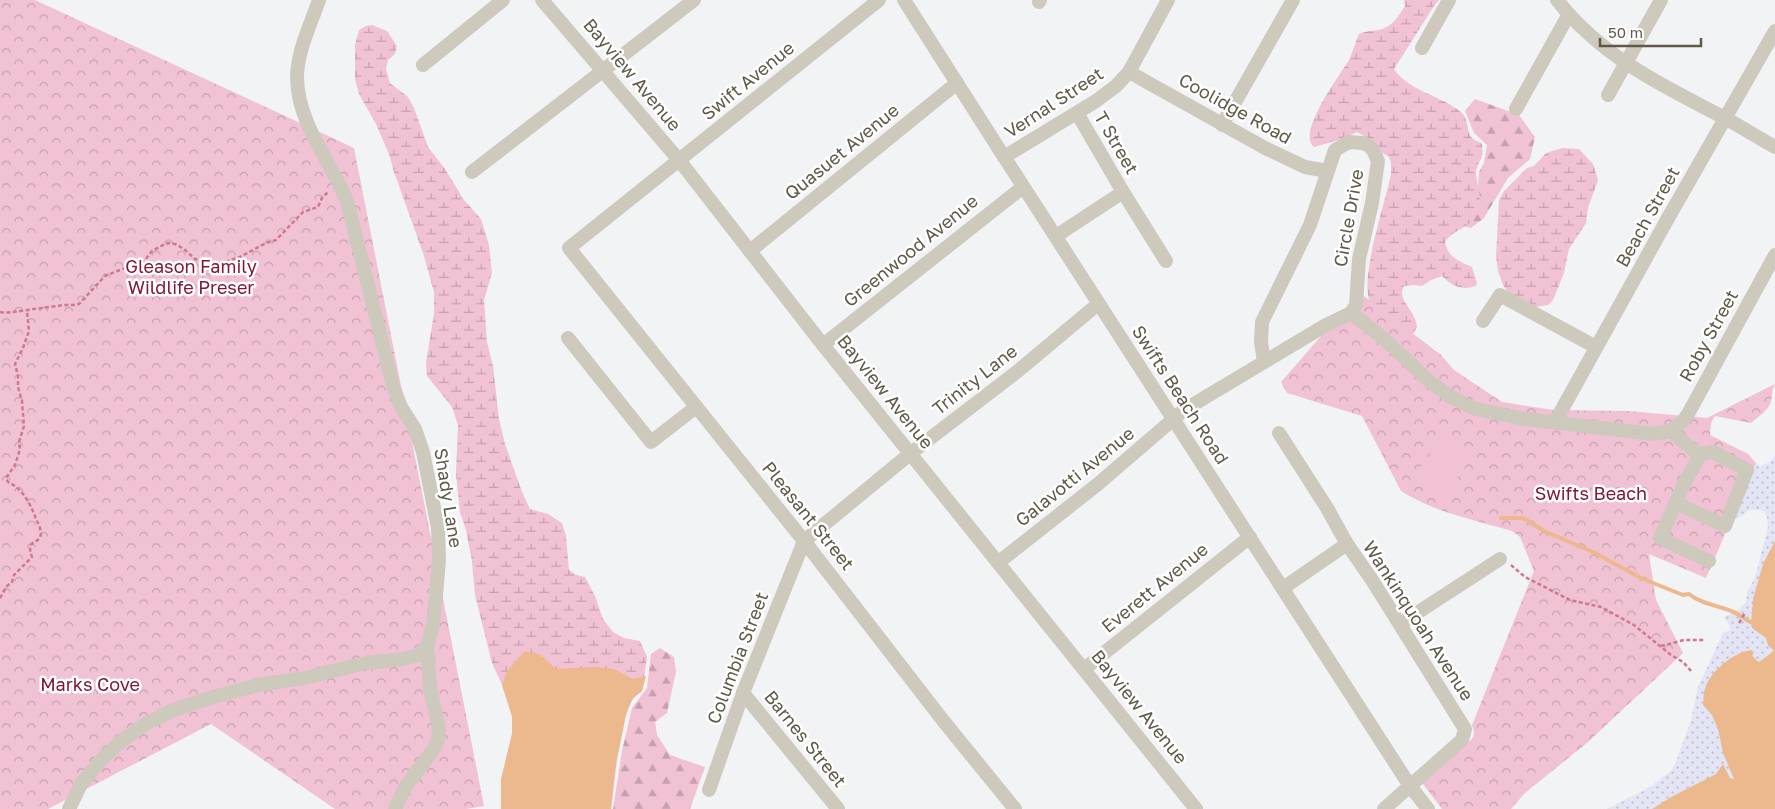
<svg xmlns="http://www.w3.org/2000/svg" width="1775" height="809" font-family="'Golos Text',sans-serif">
<defs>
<pattern id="forest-firs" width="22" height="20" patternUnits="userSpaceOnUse" patternTransform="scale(1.25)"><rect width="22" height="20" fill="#f0c2d3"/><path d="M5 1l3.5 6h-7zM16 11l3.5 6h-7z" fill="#c6a1ad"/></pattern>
<pattern id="wetland-marsh" width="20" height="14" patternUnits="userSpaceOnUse" patternTransform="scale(1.25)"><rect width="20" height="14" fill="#f0c2d3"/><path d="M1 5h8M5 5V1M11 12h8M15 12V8" fill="none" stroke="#c6a1ad"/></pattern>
<pattern id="sand-dots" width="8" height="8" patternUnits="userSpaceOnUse" patternTransform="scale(1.25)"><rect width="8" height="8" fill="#e3e5f4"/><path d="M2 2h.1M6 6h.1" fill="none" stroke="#bbbdc8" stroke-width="1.8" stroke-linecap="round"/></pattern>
<pattern id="park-crowns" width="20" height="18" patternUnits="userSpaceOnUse" patternTransform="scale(1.25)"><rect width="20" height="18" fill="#f0c2d3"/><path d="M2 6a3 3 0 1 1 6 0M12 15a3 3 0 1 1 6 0" fill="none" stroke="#c6a1ad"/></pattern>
</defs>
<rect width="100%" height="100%" fill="#f2f3f4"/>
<!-- forest -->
<g fill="url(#forest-firs)">
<path d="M1475 99 1519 115 1535 137 1530 159 1508 178 1484 218 1471 228 1458 224 1477 203 1479 172 1484 163 1487 145 1474 133 1465 111Z"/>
<path d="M660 648 674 657 676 672 667 713 655 722 657 735 670 755 705 767 690 809H613L622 751 632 708 647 688 651 654Z"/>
</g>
<!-- wetland -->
<g fill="url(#wetland-marsh)">
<path d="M1404 0H1439L1434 6 1394 69C1409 92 1442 95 1462 113 1469 119 1466 132 1472 138 1475 141 1479 141 1482 144 1482 148 1483 152 1482 156 1480 162 1476 166 1476 174 1477 189 1486 205 1475 218 1466 229 1453 230 1445 242 1448 258 1459 261 1472 267L1477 283 1476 286C1461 291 1452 286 1442 276L1431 280 1422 286 1413 285 1404 286C1396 300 1415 309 1417 327L1414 333 1408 335C1400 329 1377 313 1372 306 1356 285 1387 199 1391 173V163L1389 157 1381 152 1371 140 1357 132 1342 139 1314 147C1296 133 1340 75 1349 60 1353 52 1355 43 1359 34 1366 31 1371 31 1379 30 1392 27 1398 17 1405 6Z"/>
<path d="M372 25 387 31 397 46 395 54 388 60 386 69 390 83 408 97 414 108 428 147 445 169 464 200 481 219 489 245 492 273 484 300 487 342 493 366 499 419 505 444 522 492 530 509 548 514 562 523 566 536 569 570 576 575 585 577 595 596 603 619 613 632 624 638 640 641 647 657 642 691C640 693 636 695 634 698 619 715 615 785 611 809H501V780L512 734V716L502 685 492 663 475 595 472 562 466 530 460 512 456 474 458 425 452 407 427 376 426 363 434 313V292L423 253 394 172 389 154 376 124 359 94 355 79V45L359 30 366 26Z"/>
<path d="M1562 148 1579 149 1593 164 1598 180 1588 208 1586 223 1569 249 1564 273 1553 300 1548 305 1529 308 1513 300 1503 285 1498 271 1496 257 1499 200 1504 191 1527 168 1534 166 1546 153Z"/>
</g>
<!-- sand -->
<path fill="url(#sand-dots)" d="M1775 456V702L1738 779 1730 809H1607L1650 787 1672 770 1676 762 1691 720 1698 687 1723 633 1730 630 1729 625 1724 617 1740 609 1746 602 1747 592 1755 578 1768 527 1767 517 1764 511C1745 507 1750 513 1736 518L1733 516 1756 463 1760 466 1770 462Z"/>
<!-- park -->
<g fill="url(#park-crowns)">
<path d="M0 0H35L354 148 484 806 466 809H335L211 724 48 809H0Z"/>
<path d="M1364 296 1441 355 1454 370 1502 402 1554 410 1628 411 1707 418 1775 384C1771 391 1773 395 1771 401 1769 410 1758 417 1751 423L1715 416 1711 423 1710 435 1748 454 1756 463 1706 578 1649 554 1656 600 1683 653 1588 742 1525 793 1511 809H1442L1423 784 1427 778 1473 738 1474 732 1472 725 1534 571 1520 537 1512 531C1475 520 1433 512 1401 491L1362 416 1287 393 1281 382 1322 335 1362 302Z"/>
</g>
<!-- pitch -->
<path fill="#f0c2d3" d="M1441 438 1471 458 1443 499 1413 478Z"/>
<!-- water -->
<g fill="#ecb98f">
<path d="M1775 541V809H1652L1673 796 1716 774 1723 764 1730 778 1734 779 1723 753 1718 729 1712 715 1703 705C1704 700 1703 694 1705 689 1709 672 1735 651 1752 650L1753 657 1759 662 1774 651 1768 645 1766 638 1752 628 1751 623 1753 599 1763 564Z"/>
<path d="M525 651 539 654 556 669 595 667 614 669 633 679 646 676 642 691 632 699 626 715 615 769 611 809H501V780L512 734V716L502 685 507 671Z"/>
</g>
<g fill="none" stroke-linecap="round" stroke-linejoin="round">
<!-- stream -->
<path stroke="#ecb98f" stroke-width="4" d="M1501 518H1523L1546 532 1593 552 1643 579 1683 595 1689 594C1701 604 1717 605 1731 611 1740 614 1747 622 1756 624"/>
<!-- path -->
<g stroke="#ce798f" stroke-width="2.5" stroke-dasharray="4 2.5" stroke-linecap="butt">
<path d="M0 312 5 313C22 311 40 308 58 306 65 304 72 306 79 304L105 276 145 260 152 251 165 244 169 243 175 244 184 249 195 259 201 261 215 263 228 261 240 257 266 243 276 240 303 212 318 207 322 198 328 192"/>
<path d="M1511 565 1525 577 1570 600 1601 607 1634 625 1671 655 1683 662 1692 672"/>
<path d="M0 598 7 586 12 582 14 575 32 557C25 538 39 546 41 534 41 529 38 523 36 519 30 503 23 489 8 482L6 478 15 465 20 449 19 442 24 426 22 401 18 387V376L15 364 23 348 29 331 27 311"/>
<path d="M1739 623 1745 613"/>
<path d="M1661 646 1684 640H1705"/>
</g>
<!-- minor -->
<g stroke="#cec9bd" stroke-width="14">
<path d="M542 0 679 160 823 345 1196 809"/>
<path d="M879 0 569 248 804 541 945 723 1015 809"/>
<path d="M904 0C1071 263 1241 524 1410 786L1428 809"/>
<path d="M1557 0C1601 56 1659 84 1721 116 1740 126 1757 137 1775 147"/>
<path d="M1039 2 1040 0"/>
<path d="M1422 48 1449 0"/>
<path d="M423 65 503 0"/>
<path d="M1129 72 1265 148 1305 167 1327 171"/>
<path d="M1608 95 1661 0"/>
<path d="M1516 109 1569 14"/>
<path d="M1222 125 1293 0"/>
<path d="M1004 157 1096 101 1116 86 1129 72 1168 0"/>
<path d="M472 172 694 0"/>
<path d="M1123 192 1166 261"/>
<path d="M1056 236 1123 192 1077 113"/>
<path d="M750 251 957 83"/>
<path d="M1351 313 1383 338 1428 380 1449 396 1476 409 1524 419 1653 434 1671 431 1683 421 1688 414 1775 255"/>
<path d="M1483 321 1500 295 1596 347"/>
<path d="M568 338 651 442 696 407"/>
<path d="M823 345 1023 187"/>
<path d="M1555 422 1667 220 1775 31"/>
<path d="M1671 431 1693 450 1701 454 1685 482 1660 538 1709 561"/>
<path d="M1279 433 1327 508 1347 544 1372 580 1465 729 1462 740 1384 809"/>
<path d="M1676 503 1725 526 1747 470 1713 452 1701 454"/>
<path d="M999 562 1098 484 1184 410 1326 325 1351 313 1356 305 1359 259 1372 203 1378 161 1373 150 1368 145 1362 143 1349 142 1335 150 1310 225 1262 322 1261 342 1264 362"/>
<path d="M1283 588 1347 544"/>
<path d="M1400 624 1500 559"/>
<path d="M1084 669 1250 537"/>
<path d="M743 693 838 809"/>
<path d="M709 790 743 693 804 541 911 453 1018 371 1098 304"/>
<path d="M69 809 81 784 100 761 120 742 144 725 171 711 210 698 258 685 304 678 366 663 403 659 418 655 427 646 433 625 436 596 439 559 438 528 423 452 415 429 401 407 393 386 347 201C330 160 298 124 297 78 297 51 311 24 319 0"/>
<path d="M395 809 406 786 433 750 438 740 439 729 430 688 427 646"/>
</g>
</g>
<g text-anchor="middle" stroke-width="5" stroke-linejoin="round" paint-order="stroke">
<!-- street labels -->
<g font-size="18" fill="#5f5949" stroke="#fff">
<text transform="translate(632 75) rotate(50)" y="6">Bayview Avenue</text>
<text transform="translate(748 81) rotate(-39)" y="6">Swift Avenue</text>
<text transform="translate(1054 103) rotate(-33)" y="6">Vernal Street</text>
<text transform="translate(1235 109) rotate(29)" y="6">Coolidge Road</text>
<text transform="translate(1116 143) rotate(60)" y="6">T Street</text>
<text transform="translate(842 152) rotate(-39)" y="6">Quasuet Avenue</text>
<text transform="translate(1648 217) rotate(-61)" y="6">Beach Street</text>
<text transform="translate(1349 218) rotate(-80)" y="6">Circle Drive</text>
<text transform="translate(911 251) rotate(-39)" y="6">Greenwood Avenue</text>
<text transform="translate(1709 336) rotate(-61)" y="6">Roby Street</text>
<text transform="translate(975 380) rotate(-38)" y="6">Trinity Lane</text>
<text transform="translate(885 392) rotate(51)" y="6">Bayview Avenue</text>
<text transform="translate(1180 395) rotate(57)" y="6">Swifts Beach Road</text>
<text transform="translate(1075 477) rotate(-39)" y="6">Galavotti Avenue</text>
<text transform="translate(448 498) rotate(81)" y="6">Shady Lane</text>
<text transform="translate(808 516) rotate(51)" y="6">Pleasant Street</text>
<text transform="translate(1155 588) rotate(-39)" y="6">Everett Avenue</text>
<text transform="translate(1418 621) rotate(57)" y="6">Wankinquoah Avenue</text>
<text transform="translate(738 658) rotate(-69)" y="6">Columbia Street</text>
<text transform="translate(1139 707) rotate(51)" y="6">Bayview Avenue</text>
<text transform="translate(805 739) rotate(51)" y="6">Barnes Street</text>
</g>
<!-- park labels -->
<g font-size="18" fill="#821834" stroke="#fff">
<text x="191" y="273">Gleason Family<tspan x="191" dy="21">Wildlife Preser</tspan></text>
<text x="1591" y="500">Swifts Beach</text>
<text x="90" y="691">Marks Cove</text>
</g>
</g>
<!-- scale -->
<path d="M1600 38v8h101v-8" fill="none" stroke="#5f5949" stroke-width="2.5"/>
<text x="1608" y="38" font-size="15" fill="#5f5949" stroke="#ffffff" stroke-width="4" paint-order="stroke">50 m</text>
</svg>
